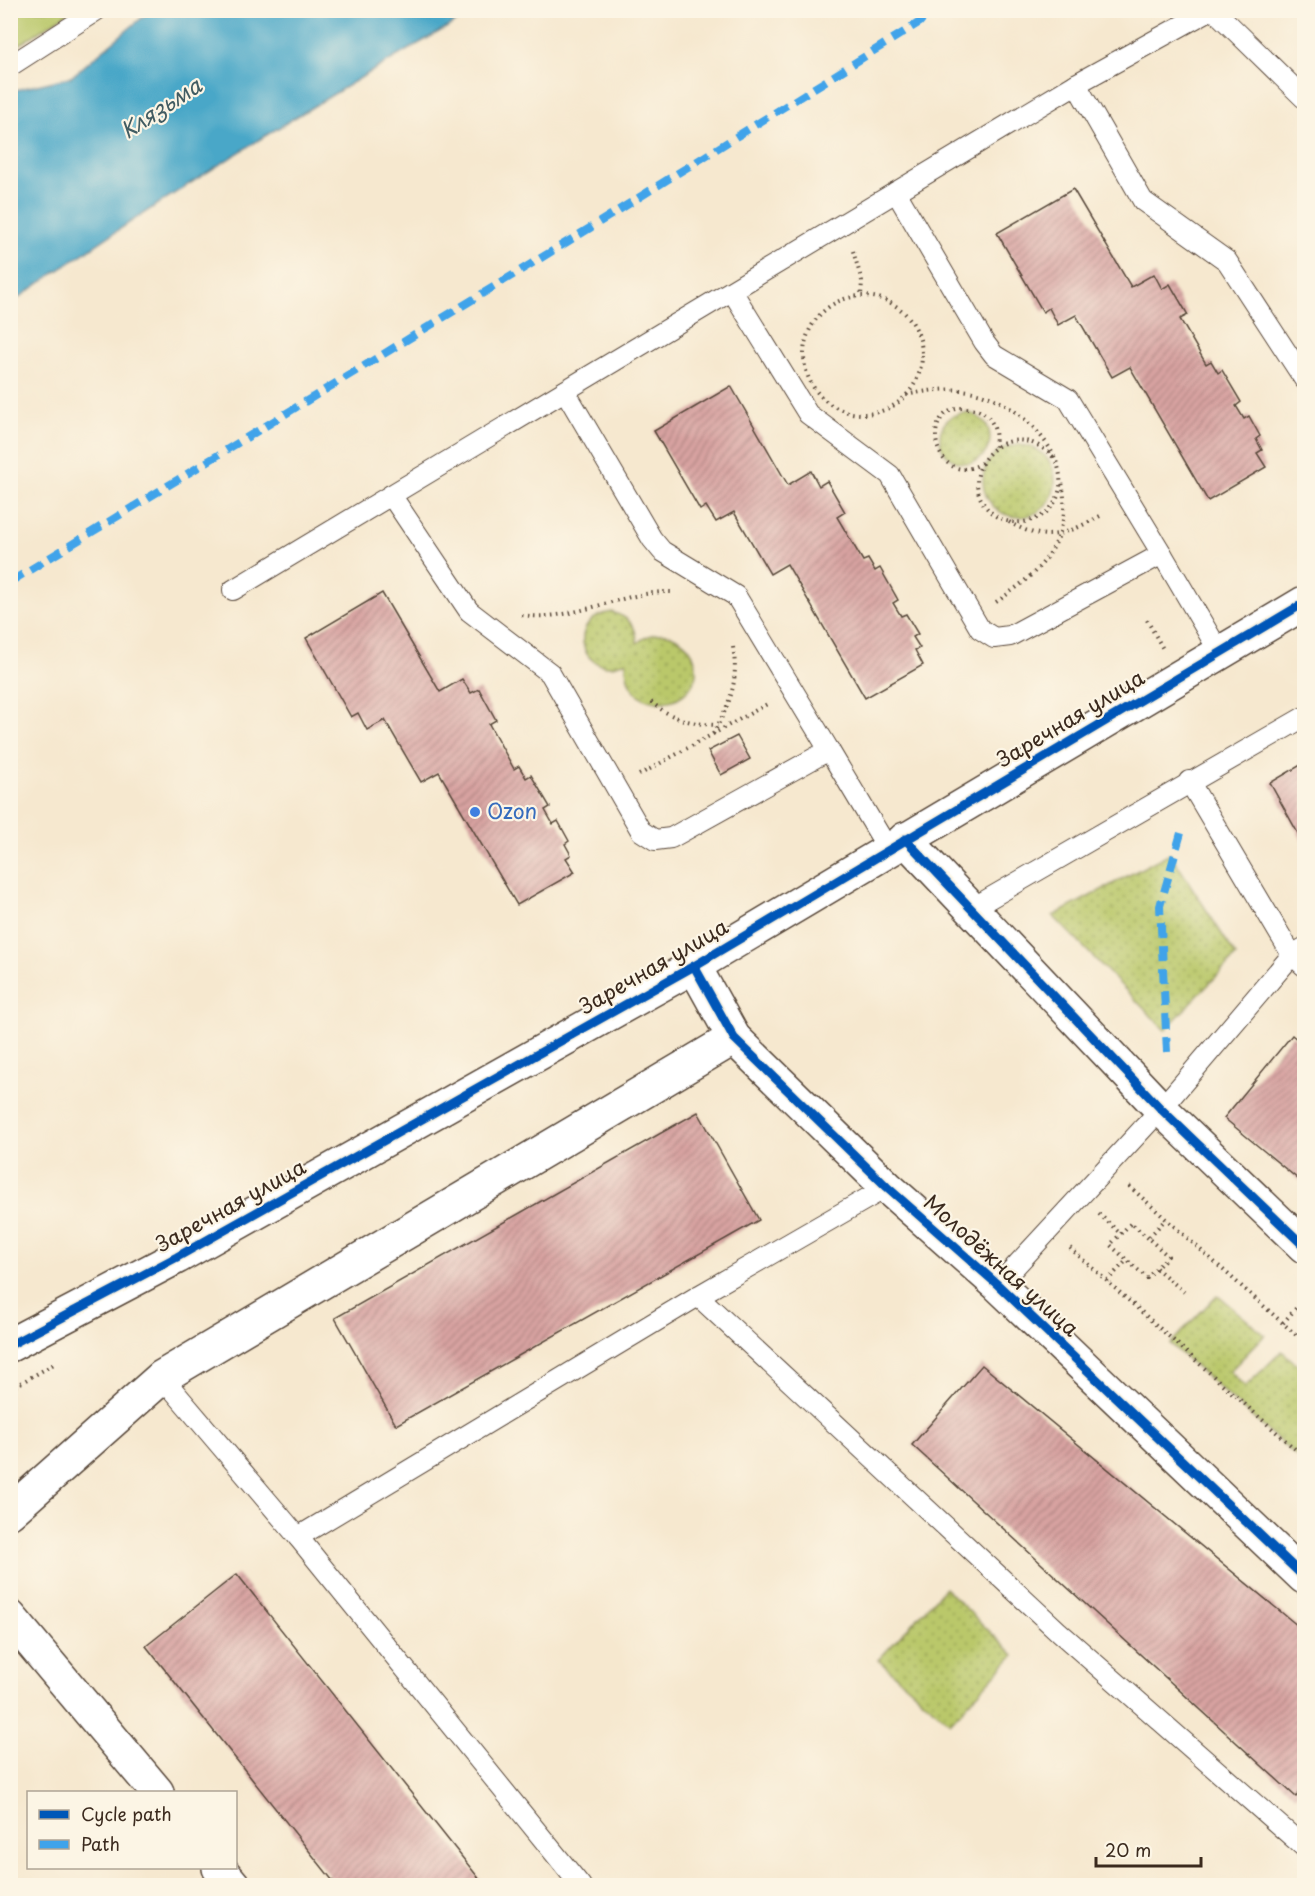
<svg xmlns="http://www.w3.org/2000/svg" width="1315" height="1896" font-family="'Playpen Sans',sans-serif">
<defs>
<pattern id="park-dots" width="8" height="8" patternUnits="userSpaceOnUse" patternTransform="scale(1.5)"><rect width="8" height="8" fill="#bac86a"/><path d="M2 2h.1M6 6h.1" fill="none" stroke="#98a357" stroke-width="1.8" stroke-linecap="round"/></pattern>
<pattern id="building-hatch" width="6" height="6" patternUnits="userSpaceOnUse" patternTransform="scale(1.5)"><rect width="6" height="6" fill="#d8a3a1"/><path d="M-1 1l2-2M0 6l6-6M5 7l2-2" fill="none" stroke="#b08583"/></pattern>
</defs>
<rect width="100%" height="100%" fill="#fcf5e5"/>
<filter id="ink" filterUnits="userSpaceOnUse"><feTurbulence type="fractalNoise" baseFrequency=".0167" numOctaves="2"/><feDisplacementMap in="SourceGraphic" scale="12" xChannelSelector="R" yChannelSelector="G"/><feConvolveMatrix kernelMatrix="1 2 1 2 8 2 1 2 1" color-interpolation-filters="sRGB"/></filter>
<filter id="wash" filterUnits="userSpaceOnUse"><feTurbulence type="fractalNoise" baseFrequency=".008" numOctaves="4" result="noise"/><feDisplacementMap in="SourceGraphic" scale="24" xChannelSelector="R" yChannelSelector="G"/><feGaussianBlur stdDeviation="1.35" result="paint"/><feColorMatrix in="noise" values="0 0 0 0 0 0 0 0 0 0 0 0 0 0 0 0 0 1.4 0 .05"/><feComposite in="paint" operator="in"/></filter>
<g filter="url(#wash)">
<rect width="100%" height="100%" fill="#f6e8cf"/>
<!-- green -->
<path fill="#bac86a" stroke="#7a7944" stroke-width="1.5" d="M11 10H71V11L11 50Z"/>
<!-- park -->
<g fill="url(#park-dots)" stroke="#7a7944" stroke-width="1.5">
<circle cx="965" cy="438" r="25"/>
<circle cx="1019" cy="481" r="36"/>
<path d="M612 612C628 617 637 625 637 643 648 634 662 630 675 637 685 642 692 649 695 661 707 707 624 724 626 661 584 684 561 619 612 612Z"/>
<path d="M1170 853 1236 956 1165 1030 1053 916Z"/>
<path d="M1217 1295 1265 1335 1230 1371 1245 1387 1282 1351 1304 1371V1463L1170 1344Z"/>
<path d="M945 1588 1014 1655 950 1723 878 1660Z"/>
</g>
<!-- water -->
<path fill="#4aa7c8" stroke="#426873" stroke-width="1.5" d="M150 11V10L475 11C316 102 161 198 11 303V91L71 77Z"/>
<g id="blocks">
<!-- building -->
<g fill="url(#building-hatch)">
<path d="M1073 189 1131 287 1154 274 1162 289 1170 284 1188 315 1180 319 1206 364 1211 361 1218 373 1222 370 1241 402 1236 406 1244 419 1249 416 1260 436 1256 439 1262 450 1257 453 1266 467 1208 501 1130 367 1112 377 1076 315 1058 325 1049 308 1043 312 997 233Z"/>
<path d="M731 386 788 485 811 471 819 486 827 481 845 512 837 517 863 561 868 559 875 571 880 568 898 600 893 603 901 616 906 614 918 634 913 637 920 648 915 650 923 665 865 698 787 564 770 574 734 512 716 522 706 506 700 510 654 431Z"/>
<path d="M382 593 440 692 462 679 471 693 479 689 496 720 489 724 514 769 519 766 526 778 531 775 550 807 545 810 553 824 558 821 569 841 565 844 571 855 566 858 575 872 517 905 439 772 421 782 385 720 367 730 358 713 351 717 306 638Z"/>
<path d="M737 736 750 759 721 775 708 751Z"/>
<path d="M1304 763V844L1270 783Z"/>
<path d="M1292 1035 1304 1045V1184L1224 1118Z"/>
<path d="M698 1112 759 1220 396 1425 335 1318Z"/>
<path d="M982 1365 1304 1631V1787L1296 1797 912 1445Z"/>
<path d="M237 1574 485 1886H337L146 1646Z"/>
</g>
</g>
</g>
<g filter="url(#ink)">
<use href="#blocks" fill-opacity="0" stroke="#574639" stroke-width="1.5"/>
<g fill="none" stroke-linecap="round" stroke-linejoin="round">
<!-- service casing -->
<g stroke="#574639" stroke-width="22">
<g id="service">
<path d="M1214 10 1304 98"/>
<path d="M10 66 97 10"/>
<path d="M1076 84 1143 201 1227 261 1304 379"/>
<path d="M896 192 984 342 994 355 1068 399 1162 554"/>
<path d="M732 291 808 414 890 475 980 629 994 638 1010 636 1162 554 1220 653"/>
<path d="M565 391 652 539 662 551 736 596 829 750"/>
<path d="M391 495 469 611 550 673 641 831 655 840 671 838 829 750 888 849"/>
<path d="M233 590 1076 84 1210 10"/>
<path d="M971 909 1304 717"/>
<path d="M1304 948 1292 955 1304 966"/>
<path d="M998 1285 1161 1109 1292 955 1189 781"/>
<path d="M698 1296 1059 1632 1304 1847"/>
<path d="M162 1377 298 1537 581 1886"/>
<path d="M298 1537 698 1296 887 1187"/>
</g>
</g>
<!-- minor casing -->
<g stroke="#574639" stroke-width="36">
<g id="minor">
<path d="M905 839 1161 1109 1304 1246"/>
<path d="M694 966 734 1038 887 1187 998 1285 1304 1577"/>
<path d="M10 1345 177 1257 694 966 1304 603"/>
<path d="M10 1512 162 1377 734 1038"/>
<path d="M10 1617 157 1792"/>
<path d="M219 1868 234 1886"/>
</g>
</g>
<!-- path -->
<g stroke="#574639" stroke-width="4" stroke-dasharray="1.5 4.5" stroke-linecap="butt">
<path d="M853 251 862 281 861 296"/>
<circle cx="863" cy="355" r="59"/>
<path d="M906 395C934 389 960 386 987 396 1022 408 1076 460 1056 500 1051 510 1042 517 1032 520 1019 524 1004 523 993 514 948 477 1008 406 1056 460"/>
<path d="M982 463C937 491 915 410 963 408 971 408 979 409 985 414 995 423 997 435 995 448"/>
<path d="M1009 522C1049 545 1066 534 1104 514"/>
<path d="M996 602C1041 572 1073 541 1062 482"/>
<path d="M522 615C574 623 622 590 674 592"/>
<path d="M1147 620 1163 649"/>
<path d="M651 702C672 719 691 724 718 725"/>
<path d="M713 734C730 703 739 683 733 647"/>
<path d="M639 775 769 703"/>
<path d="M1129 1186 1304 1342"/>
<path d="M1099 1214 1121 1234"/>
<path d="M1148 1238 1131 1223 1110 1245 1147 1278 1168 1256 1148 1238 1166 1219"/>
<path d="M1070 1248 1304 1457"/>
<path d="M1156 1268 1184 1292"/>
<path d="M1107 1281 1127 1260"/>
<path d="M1283 1323 1304 1299"/>
<path d="M10 1389 54 1364"/>
</g>
<!-- service -->
<use href="#service" stroke="#fff" stroke-width="20"/>
<!-- minor -->
<use href="#minor" stroke="#fff" stroke-width="33"/>
<!-- quiet -->
<g stroke="#3fa3ea" stroke-width="8" stroke-dasharray="15 8" stroke-linecap="butt">
<path d="M10 582 590 228 920 22 930 10"/>
<path d="M1167 1052 1160 906 1181 833"/>
</g>
<!-- cycleway casing -->
<g stroke="#fcf5e5" stroke-width="13">
<g id="cycleway">
<path d="M905 839 1161 1109 1304 1246"/>
<path d="M694 966 734 1038 887 1187 998 1285 1304 1577"/>
<path d="M10 1345 177 1257 694 966 1304 603"/>
</g>
</g>
<!-- cycleway -->
<use href="#cycleway" stroke="#0057b8" stroke-width="9"/>
</g>
</g>
<!-- markers -->
<circle fill="#3f7fe0" stroke="#fcf5e5" stroke-width="2" cx="475" cy="812" r="6"/>
<g text-anchor="middle" stroke-width="4.5" stroke-linejoin="round" paint-order="stroke">
<!-- street labels -->
<g font-size="21" fill="#3b2a1e" stroke="#fcf5e5">
<text transform="translate(1071 719) rotate(-31)" y="7">Заречная улица</text>
<text transform="translate(654 967) rotate(-30)" y="7">Заречная улица</text>
<text transform="translate(231 1206) rotate(-29)" y="7">Заречная улица</text>
<text transform="translate(1001 1266) rotate(42)" y="7">Молодёжная улица</text>
</g>
<!-- shop labels -->
<g font-size="21" fill="#366cbe" stroke="#fcf5e5" text-anchor="start">
<text x="487" y="819">Ozon</text>
</g>
<!-- water labels -->
<g font-size="22" font-style="italic" fill="#415c62" stroke="#fcf5e5">
<text transform="translate(161 108) rotate(-33)" y="8">Клязьма</text>
</g>
</g>
<!-- margin -->
<rect width="1315" height="1896" fill="none" stroke="#fcf5e5" stroke-width="36"/>
<!-- legend -->
<rect x="27" y="1791" width="210" height="78" fill="#fcf5e5" stroke="#afa495" stroke-width="1.5"/>
<rect x="39" y="1810" width="30" height="9" fill="#0057b8" stroke="#afa495" stroke-width="1.5"/>
<text x="81" y="1821" font-size="18" fill="#3b2a1e">Cycle path</text>
<rect x="39" y="1840" width="30" height="9" fill="#3fa3ea" stroke="#afa495" stroke-width="1.5"/>
<text x="81" y="1851" font-size="18" fill="#3b2a1e">Path</text>
<!-- scale -->
<path d="M1096 1857v9h105v-9" fill="none" stroke="#3b2a1e" stroke-width="3"/>
<text x="1105" y="1857" font-size="18" fill="#3b2a1e" stroke="#fcf5e5" stroke-width="4.5" paint-order="stroke">20 m</text>
</svg>
